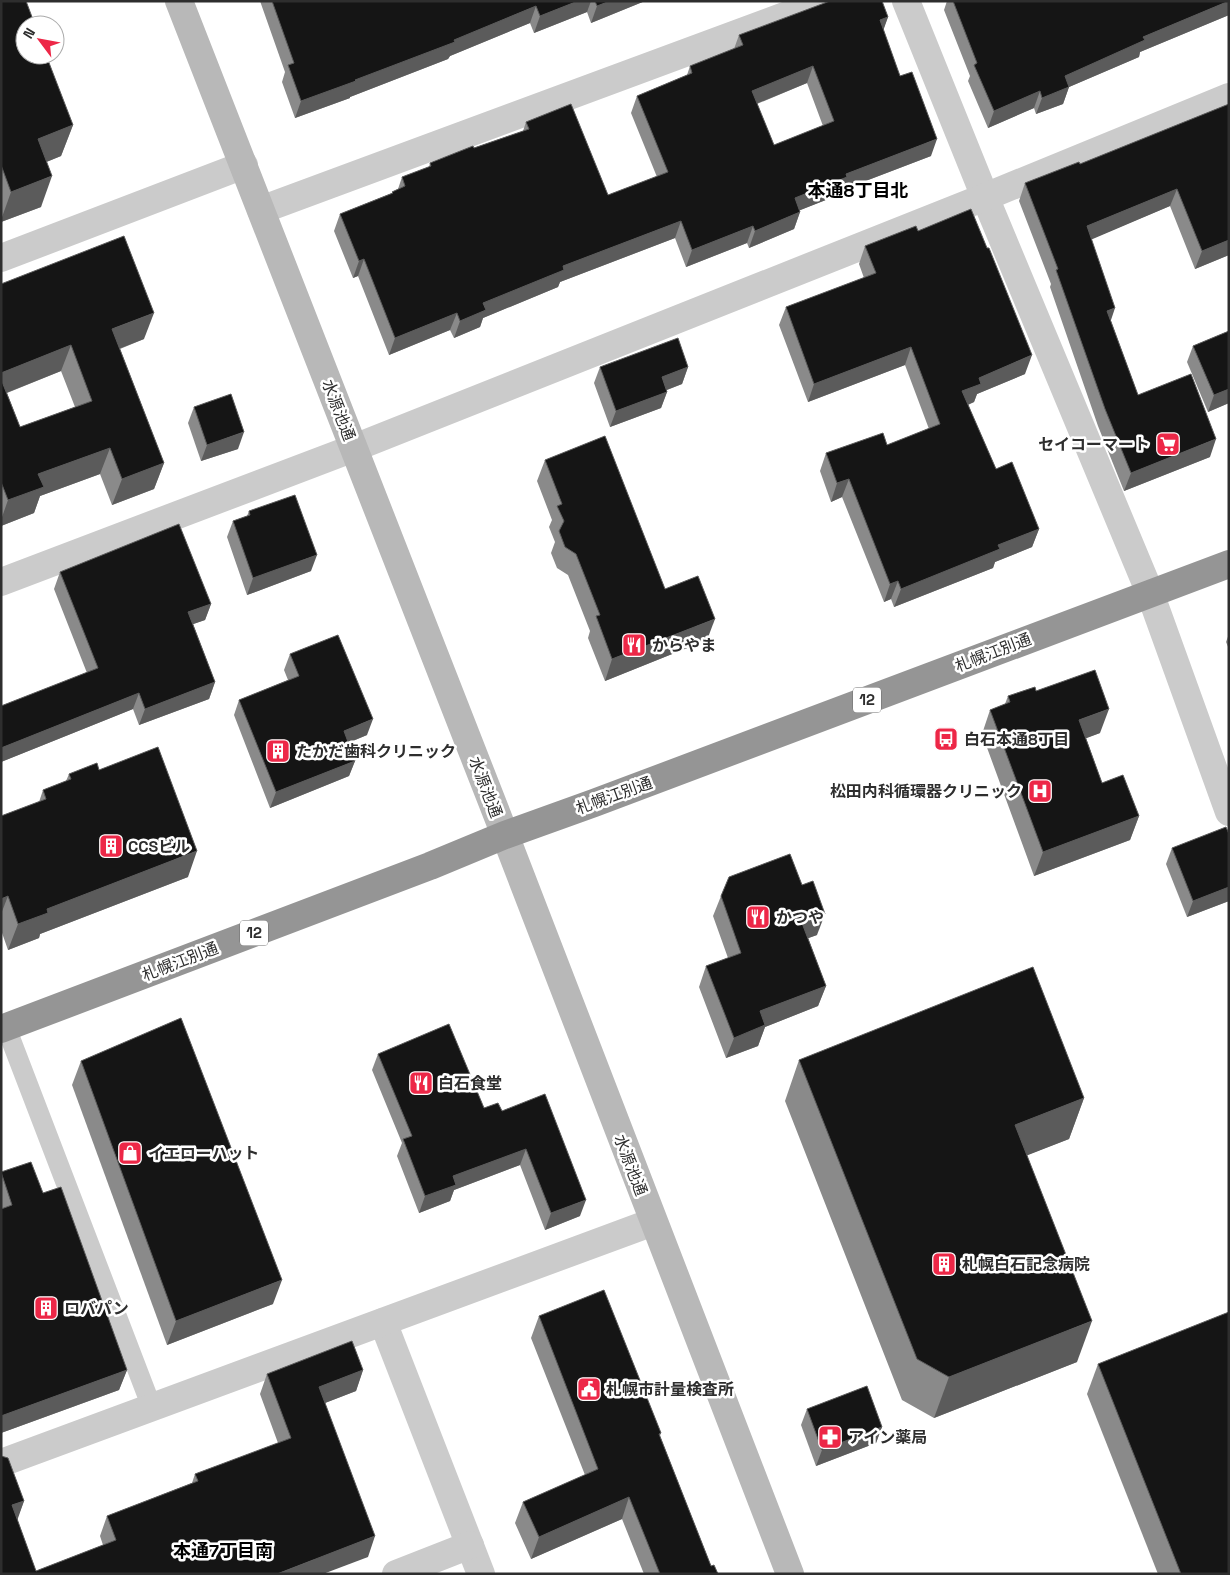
<svg xmlns="http://www.w3.org/2000/svg" width="1230" height="1575" font-family="'Space Grotesk','Noto Sans JP',sans-serif">
<rect width="100%" height="100%" fill="#fff"/>
<g fill="none" stroke-linecap="round" stroke-linejoin="round">
<!-- lane -->
<path stroke="#cbcbcb" stroke-width="20" d="M6 1027 152 1408"/>
<!-- street -->
<g stroke="#cbcbcb" stroke-width="28">
<path d="M906 1 985 197 1150 593 1229 812"/>
<path d="M261 210 825 1"/>
<path d="M1 258 244 165"/>
<path d="M1 582 354 448 985 197 1229 97"/>
<path d="M383 1322 481 1574"/>
<path d="M1 1463 653 1222"/>
<path d="M396 1574 470 1545"/>
</g>
<!-- secondary -->
<path stroke="#b8b8b8" stroke-width="28" d="M179 1 505 835 790 1574"/>
<!-- highway -->
<path stroke="#959595" stroke-width="28" d="M1 1029 430 866 505 835 594 803 1229 564"/>
</g>
<!-- wall -->
<g fill="#8a8a8a" fill-rule="evenodd">
<path d="M1 1 73 125 61 156 46 162 41 207 1 222Z"/>
<path d="M260 1H645L591 23 587 12 534 33 530 23 450 56 448 59 350 97V98L295 118 282 82 285 72Z"/>
<path d="M947 1H1229V15L1140 52 1139 57 1069 87 1063 104 1036 114 1034 108 988 128 968 81 970 76 944 10Z"/>
<path d="M888 17 883 30 900 76 931 156 842 190 841 194 800 210V212L794 229 749 248 747 243 686 267 675 238 560 282 558 287 483 318 480 327 454 338 450 330 389 355 358 276 353 278 334 231 340 214 392 193V192L398 189 402 177 429 167 430 163 523 131 526 122 608 195 657 177 631 113 637 96 687 75 690 66 734 49 739 35ZM807 83 823 126 774 145 757 104Z"/>
<path d="M1229 104V255L1195 269 1170 206 1091 239 1111 321 1138 395 1210 457 1124 491 1098 426 1050 287 1051 284 1019 201 1025 183 1080 164Z"/>
<path d="M918 231 1025 374 977 394 974 402 968 405 996 469 1039 529 1032 547 995 562 993 568 894 607 891 599 884 602 842 497 831 502 820 471 826 453 887 445 929 429 905 365 808 402 779 325 786 307 864 278 859 264 865 246Z"/>
<path d="M1 284 144 339 120 349 164 463 154 489 112 505 100 474 40 496 34 513 1 526ZM61 371 75 407 20 427 7 393Z"/>
<path d="M1229 331V403L1208 412 1187 362 1193 346Z"/>
<path d="M600 367H688L682 384 667 390V392L661 408 610 427 594 383Z"/>
<path d="M194 407 238 449 201 461 188 423Z"/>
<path d="M545 460 665 589 707 640 605 681 588 638 590 631 568 575 557 568 551 553 555 542 549 527 552 520 537 481Z"/>
<path d="M249 511 311 571 247 595 227 537 233 521 247 516Z"/>
<path d="M60 572 211 604 205 620 193 624 215 682 209 699 139 725 133 709 1 762V706L87 673 54 589Z"/>
<path d="M1229 634V649L1226 642Z"/>
<path d="M290 654 367 735 348 743 355 761 349 776 270 808 234 715 239 700 288 680 284 670Z"/>
<path d="M1036 691 1100 733 1086 738 1102 783 1139 816 1130 840 1034 876 982 734 990 710 1005 704 1008 696Z"/>
<path d="M99 770 188 877 40 934 39 938 8 950 1 930V816L39 802 43 790 66 781 69 774Z"/>
<path d="M1229 834V901L1187 917 1166 864 1172 848Z"/>
<path d="M721 896 817 935 808 938 826 986 818 1006 765 1027 758 1046 726 1058 699 987 706 966 728 958 713 916Z"/>
<path d="M378 1054 484 1108 502 1111 580 1216 545 1230 520 1165 454 1190 450 1201 419 1213 397 1156 402 1143 372 1070Z"/>
<path d="M799 1060 1084 1098 1069 1139 1027 1155 1077 1362 934 1418 902 1400 785 1101Z"/>
<path d="M81 1061 273 1304 167 1345 72 1085Z"/>
<path d="M1 1172 43 1193 127 1370 119 1390 1 1433Z"/>
<path d="M539 1316 661 1433 660 1436 711 1566 718 1574H644L622 1519 531 1559 515 1523 523 1502 585 1475 531 1338Z"/>
<path d="M1098 1364 1229 1574H1158L1087 1394Z"/>
<path d="M363 1370 356 1391 325 1403 368 1557 1 1574V1456L24 1501 17 1519 36 1571 103 1545 100 1536 107 1516 192 1483 195 1474 278 1443 260 1394 267 1374Z"/>
<path d="M807 1409 882 1427 876 1443 816 1466 801 1425Z"/>
</g>
<!-- shaded-wall -->
<g fill="#5b5b5b">
<path d="M578 1H591L587 12 534 33 540 16Z"/>
<path d="M610 1H645L591 23 597 6Z"/>
<path d="M1229 1V15L1140 52 1139 57 1069 87 1063 104 1036 114 1042 98 1065 76 1143 37Z"/>
<path d="M536 6 530 23 450 56 448 59 350 97V98L295 118 301 101Z"/>
<path d="M888 17 882 34 880 20Z"/>
<path d="M813 66 807 83 746 108 752 91Z"/>
<path d="M1040 91 1034 108 988 128 994 111Z"/>
<path d="M73 125 61 156 27 170 38 139Z"/>
<path d="M937 139 931 156 842 190 841 194 788 215 795 198 846 174Z"/>
<path d="M52 176 41 207 1 222V220L11 192Z"/>
<path d="M1177 189 1170 206 1081 244 1087 226Z"/>
<path d="M800 212 794 229 749 248 755 231Z"/>
<path d="M681 221 675 238 560 282 558 287 483 318 480 327 454 338 460 321 483 303 563 266Z"/>
<path d="M753 226 747 243 686 267 692 250Z"/>
<path d="M1229 240V255L1195 269 1202 251Z"/>
<path d="M364 259 358 276 353 278 359 261Z"/>
<path d="M1115 308 1109 326 1107 311Z"/>
<path d="M154 313 144 339 103 355 112 329Z"/>
<path d="M457 313 450 330 389 355 395 338Z"/>
<path d="M71 345 61 371 1 395V373Z"/>
<path d="M911 347 905 365 808 402 814 384Z"/>
<path d="M1032 355 1025 374 977 394 974 402 955 410 962 391 979 378Z"/>
<path d="M688 367 682 384 656 394 662 377Z"/>
<path d="M1229 389V403L1208 412 1214 395Z"/>
<path d="M667 392 661 408 610 427 616 411Z"/>
<path d="M244 432 238 449 201 461 207 445Z"/>
<path d="M1216 439 1210 457 1124 491 1131 473Z"/>
<path d="M110 448 100 474 40 496 34 513 1 526V520L8 500 38 474Z"/>
<path d="M164 463 154 489 112 505 122 479Z"/>
<path d="M849 479 842 497 831 502 837 483Z"/>
<path d="M1039 529 1032 547 995 562 993 568 894 607 901 589 998 545Z"/>
<path d="M317 555 311 571 247 595 253 578Z"/>
<path d="M898 581 891 599 884 602 890 584Z"/>
<path d="M211 604 205 620 182 628 188 612Z"/>
<path d="M715 619 707 640 605 681 612 659Z"/>
<path d="M215 682 209 699 139 725 145 709Z"/>
<path d="M139 693 133 709 1 762V748Z"/>
<path d="M1109 709 1100 733 1071 744 1079 720Z"/>
<path d="M373 719 367 735 338 747 344 731Z"/>
<path d="M355 761 349 776 270 808 276 792Z"/>
<path d="M1139 816 1130 840 1034 876 1043 852Z"/>
<path d="M197 851 188 877 40 934 39 938 8 950 18 924 47 909Z"/>
<path d="M1229 887V901L1187 917 1193 901Z"/>
<path d="M8 896 1 914V899Z"/>
<path d="M825 914 817 935 795 943 802 923Z"/>
<path d="M826 986 818 1006 765 1027 758 1046 726 1058 734 1038 760 1011Z"/>
<path d="M1084 1098 1069 1139 1000 1166 1015 1125Z"/>
<path d="M526 1149 520 1165 454 1190 450 1201 419 1213 425 1196 453 1176Z"/>
<path d="M586 1200 580 1216 545 1230 551 1213Z"/>
<path d="M282 1280 273 1304 167 1345 176 1321Z"/>
<path d="M1092 1321 1077 1362 934 1418 949 1377Z"/>
<path d="M127 1370 119 1390 1 1433V1416Z"/>
<path d="M363 1370 356 1391 312 1408 319 1387Z"/>
<path d="M882 1427 876 1443 816 1466 822 1450Z"/>
<path d="M629 1497 622 1519 531 1559 539 1537Z"/>
<path d="M24 1501 17 1521 12 1505Z"/>
<path d="M375 1536 368 1557 323 1574H277Z"/>
</g>
<!-- building -->
<g fill="#151515" stroke="#5b5b5b" fill-rule="evenodd">
<path d="M1 1H26L35 25H25V55H46L73 125 38 139 52 176 11 192 1 165Z"/>
<path d="M272 1H578L540 16 536 6 454 40 455 42 355 80 356 81 301 101 288 65 294 63Z"/>
<path d="M595 1H610L597 6Z"/>
<path d="M830 1H882L888 17 880 20 900 76 912 72 937 139 846 174 847 177 795 198 800 212 755 231 753 226 692 250 681 221 563 266 564 270 483 303 486 310 460 321 457 313 395 338 364 259 359 261 340 214 393 193 392 192 405 186 402 177 431 166 430 163 473 146 474 148 529 129 526 122 571 104 608 195 668 172 637 96 692 73 690 66 743 45 739 35ZM813 66 834 121 774 145 752 91Z"/>
<path d="M953 1H1229L1143 37 1145 40 1065 76 1069 87 1042 98 1040 91 994 111 974 65 977 63Z"/>
<path d="M1229 104V240L1202 251 1177 189 1087 226 1115 308 1107 311 1138 395 1191 374 1216 439 1131 473 1105 409 1056 270 1058 269 1025 183 1079 162 1080 164Z"/>
<path d="M971 209 987 248H989L1032 355 979 378 981 384 962 391 996 469 1012 462 1039 529 998 545 1000 549 901 589 898 581 890 584 849 479 837 483 826 453 883 433 887 445 940 424 911 347 814 384 786 307 876 273 865 246 916 226 918 231Z"/>
<path d="M124 236 154 313 112 329 164 463 122 479 110 448 38 474 44 487 8 500 1 482V379L20 427 92 401 71 345 1 373V284Z"/>
<path d="M1229 331V389L1214 395 1193 346Z"/>
<path d="M678 338 688 367 662 377 667 392 616 411 600 367Z"/>
<path d="M231 394 244 432 207 445 194 407Z"/>
<path d="M605 436 665 589 698 576 715 619 612 659 596 616 600 615 576 554 565 547 559 531 564 521 557 506 562 504 545 460Z"/>
<path d="M295 495 317 555 253 578 233 521 250 515 249 511Z"/>
<path d="M179 524 211 604 188 612 215 682 145 709 139 693 1 748V706L98 668 60 572Z"/>
<path d="M338 635 373 719 344 731 355 761 276 792 239 700 299 676 290 654Z"/>
<path d="M1095 670 1109 709 1079 720 1102 783 1123 775 1139 816 1043 852 990 710 1010 702 1008 696 1035 687 1036 691Z"/>
<path d="M158 747 197 851 47 909 48 913 18 924 8 896 1 899V816L46 799 43 790 71 779 69 774 97 763 99 770Z"/>
<path d="M1226 827 1229 834V887L1193 901 1172 848Z"/>
<path d="M790 854 802 885 813 881 825 914 802 923 826 986 760 1011 765 1025 734 1038 706 966 741 953 721 896 729 877Z"/>
<path d="M1033 967 1084 1098 1015 1125 1092 1321 949 1377 917 1359 799 1060Z"/>
<path d="M181 1018 282 1280 176 1321 81 1061Z"/>
<path d="M449 1024 484 1108 498 1103 502 1111 545 1094 586 1200 551 1213 526 1149 453 1176 456 1185 425 1196 403 1139 412 1136 378 1054Z"/>
<path d="M31 1162 43 1193 61 1187 127 1370 1 1416V1209L12 1205 1 1172Z"/>
<path d="M604 1290 661 1433 659 1434 711 1566 714 1565 718 1574H660L629 1497 539 1537 523 1502 598 1469 539 1316Z"/>
<path d="M1229 1312V1574H1181L1098 1364Z"/>
<path d="M352 1341 363 1370 319 1387 375 1536 277 1574H1V1456L8 1458 24 1501 12 1505 36 1571 116 1540 107 1516 198 1481 195 1474 291 1438 267 1374Z"/>
<path d="M867 1386 882 1427 822 1450 807 1409Z"/>
</g>
<!-- icons -->
<defs>
<g id="supermarket-square" transform="scale(1.25)"><rect x="-9" y="-9" width="18" height="18" rx="4" fill="#ed2747" stroke="#fff"/><path d="M-6-5.5h2.5l.6 2H6L4.5 2H-2.5L-4.4-4H-6ZM-1.5 3.2a1.3 1.3 0 1 0 .1 0ZM3 3.2a1.3 1.3 0 1 0 .1 0Z" fill="#fff"/></g>
<g id="restaurant-square" transform="scale(1.25)"><rect x="-9" y="-9" width="18" height="18" rx="4" fill="#ed2747" stroke="#fff"/><path d="M-5-6h1v4h1v-4h1v4h1v-4h1v5L-1.5 .5V6h-2V.5L-5-1ZM5-6V6H3V1.5H1.5Q1.5-4 5-6Z" fill="#fff"/></g>
<g id="bus-square" transform="scale(1.25)"><rect x="-9" y="-9" width="18" height="18" rx="4" fill="#ed2747" stroke="#fff"/><path d="M-5-6H5V4H4V6H2V4H-2V6H-4V4H-5ZM-3.5-4V0h7V-4ZM-3.5 1.2v1.5H-2V1.2ZM2 1.2v1.5H3.5V1.2Z" fill="#fff"/></g>
<g id="building-square" transform="scale(1.25)"><rect x="-9" y="-9" width="18" height="18" rx="4" fill="#ed2747" stroke="#fff"/><path d="M-4-6H4V6H1V3H-1V6H-4ZM-2.5-4.3h1.7v1.8h-1.7ZM.8-4.3h1.7v1.8H.8ZM-2.5-1h1.7V.8h-1.7ZM.8-1h1.7V.8H.8Z" fill="#fff"/></g>
<g id="hospital-square" transform="scale(1.25)"><rect x="-9" y="-9" width="18" height="18" rx="4" fill="#ed2747" stroke="#fff"/><path d="M-5-5h3v3.5h4V-5h3V5h-3V1.5h-4V5h-3Z" fill="#fff"/></g>
<g id="shop-square" transform="scale(1.25)"><rect x="-9" y="-9" width="18" height="18" rx="4" fill="#ed2747" stroke="#fff"/><path d="M-5-2.5h2.3a2.7 3.5 0 0 1 5.4 0H5L5.5 6h-11ZM-1.5-2.5h3a1.5 2.3 0 0 0-3 0Z" fill="#fff"/></g>
<g id="civic-square" transform="scale(1.25)"><rect x="-9" y="-9" width="18" height="18" rx="4" fill="#ed2747" stroke="#fff"/><path d="M-.6-6.5H3V-4.5H.6V-3L4-1V1h2V6H-6V1h2V-1L-.6-3ZM-1.2 2.5V6h2.4V2.5Z" fill="#fff"/></g>
<g id="pharmacy-square" transform="scale(1.25)"><rect x="-9" y="-9" width="18" height="18" rx="4" fill="#ed2747" stroke="#fff"/><path d="M-2-6h4v4h4v4h-4v4h-4v-4h-4v-4h4Z" fill="#fff"/></g>
</defs>
<g fill-rule="evenodd">
<use href="#supermarket-square" x="1168" y="444"/>
<use href="#restaurant-square" x="634" y="645"/>
<use href="#bus-square" x="946" y="739"/>
<use href="#building-square" x="278" y="751"/>
<use href="#hospital-square" x="1040" y="791"/>
<use href="#building-square" x="111" y="846"/>
<use href="#restaurant-square" x="758" y="917"/>
<use href="#restaurant-square" x="421" y="1083"/>
<use href="#shop-square" x="130" y="1153"/>
<use href="#building-square" x="944" y="1264"/>
<use href="#building-square" x="46" y="1308"/>
<use href="#civic-square" x="589" y="1389"/>
<use href="#pharmacy-square" x="830" y="1437"/>
</g>
<g text-anchor="middle" stroke-width="5" stroke-linejoin="round" paint-order="stroke">
<!-- shield labels -->
<g fill="#fff" stroke="#6d6d6d" stroke-width="1">
<rect x="853" y="687.5" width="28" height="25" rx="4"/>
<rect x="240" y="920.5" width="28" height="25" rx="4"/>
</g>
<g font-size="15" font-weight="bold" fill="#2e2e2e">
<text x="867" y="705">12</text>
<text x="254" y="938">12</text>
</g>
<!-- street labels -->
<g font-size="16" fill="#2e2e2e" stroke="#fff">
<text transform="translate(339 410) rotate(69)" y="6">水源池通</text>
<text transform="translate(993 652) rotate(-21)" y="6">札幌江別通</text>
<text transform="translate(486 787) rotate(69)" y="6">水源池通</text>
<text transform="translate(614 795) rotate(-20)" y="6">札幌江別通</text>
<text transform="translate(180 961) rotate(-21)" y="6">札幌江別通</text>
<text transform="translate(631 1165) rotate(69)" y="6">水源池通</text>
</g>
<!-- poi labels -->
<g font-size="16" font-weight="bold" fill="#2e2e2e" stroke="#fff" text-anchor="start">
<text x="1150" y="450" text-anchor="end">セイコーマート</text>
<text x="652" y="651">からやま</text>
<text x="964" y="745">白石本通8丁目</text>
<text x="296" y="757">たかだ歯科クリニック</text>
<text x="1022" y="797" text-anchor="end">松田内科循環器クリニック</text>
<text x="128" y="852">CCSビル</text>
<text x="776" y="923">かつや</text>
<text x="438" y="1089">白石食堂</text>
<text x="148" y="1159">イエローハット</text>
<text x="962" y="1270">札幌白石記念病院</text>
<text x="64" y="1314">ロバパン</text>
<text x="606" y="1395">札幌市計量検査所</text>
<text x="848" y="1443">アイン薬局</text>
</g>
<!-- neighbourhood labels -->
<g font-size="18" font-weight="bold" fill="#000" stroke="#fff">
<text x="858" y="197">本通8丁目北</text>
<text x="223" y="1557">本通7丁目南</text>
</g>
</g>
<!-- border -->
<rect width="1230" height="1575" fill="none" stroke="#2e2e2e" stroke-width="5"/>
<!-- north arrow -->
<g transform="translate(40 40) rotate(302)"><circle r="24" fill="#ffffff" stroke="#ababab"/>
<path d="M0-4L9 19L0 12L-9 19Z" fill="#ed2747"/>
<text y="-8" font-size="14" font-weight="bold" text-anchor="middle" fill="#2e2e2e">N</text>
</g>
</svg>
